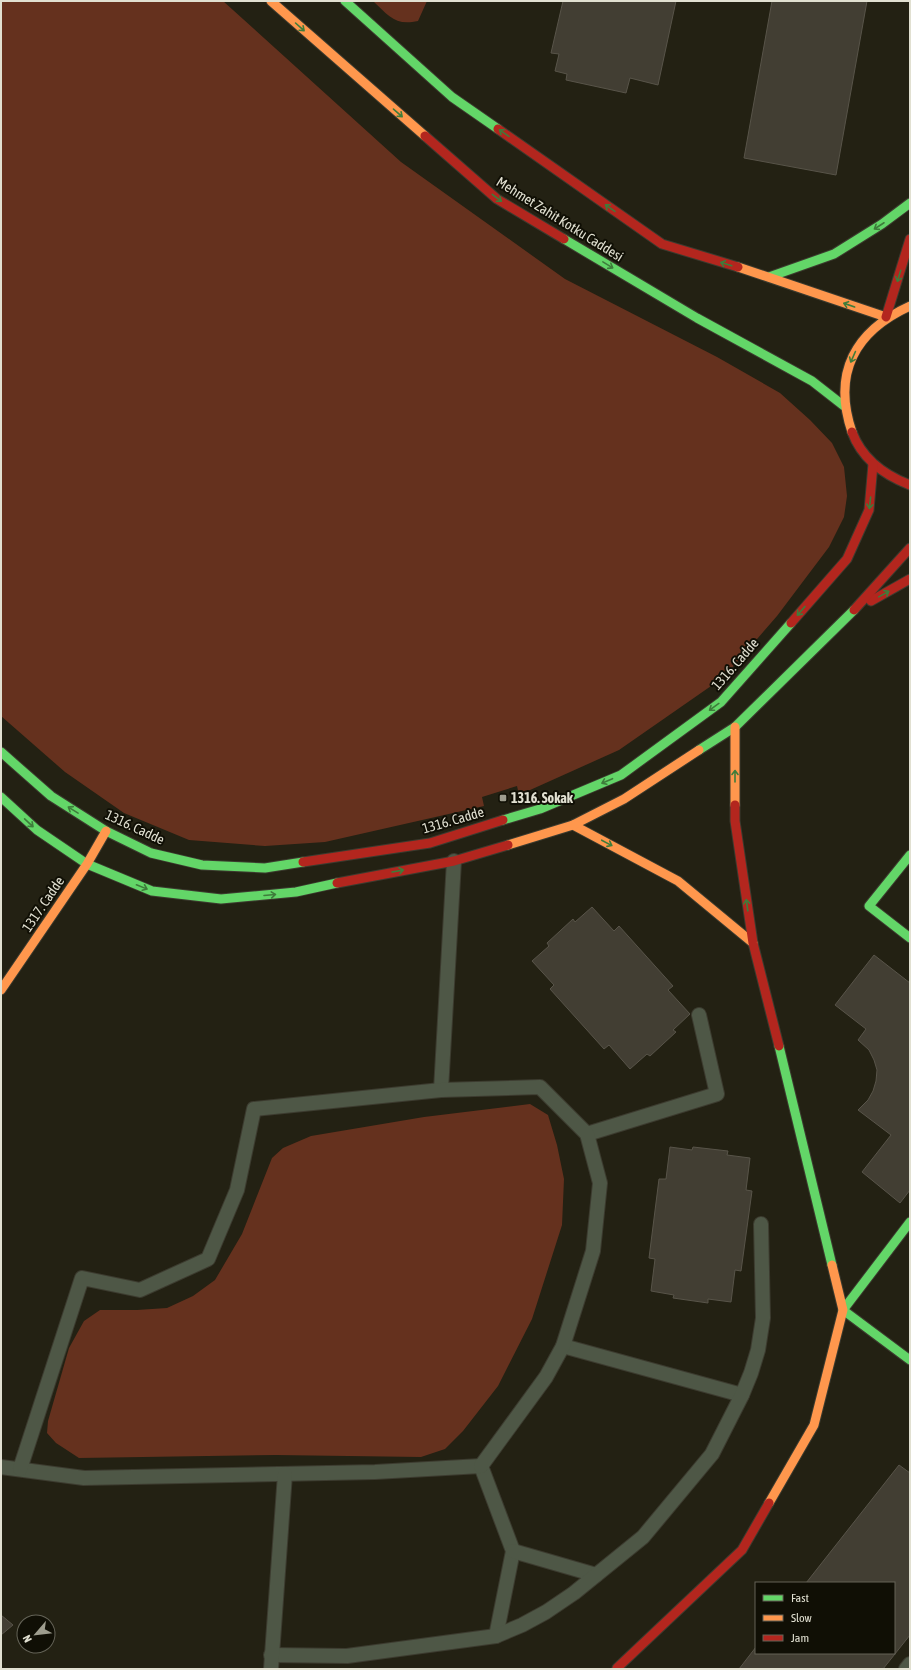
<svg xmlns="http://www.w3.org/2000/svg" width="911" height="1670" font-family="'Asap Condensed',sans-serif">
<rect width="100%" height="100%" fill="#232113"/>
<!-- green -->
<g fill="#65311e">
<path d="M1 1H223L401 162 565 279 717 357 780 393 810 420 832 443 844 467 847 496 844 517 829 547 777 616 724 677 619 750 519 795 517 786 482 797 484 806 325 842 265 846 189 840 124 813 65 772 1 716Z"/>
<path d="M373 1H427L418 21C395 26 389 16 373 1Z"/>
<path d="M530 1104 548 1115 557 1145 564 1179 562 1225 532 1319 498 1386 463 1431 445 1449 421 1457 276 1455 79 1458 56 1443 47 1433 48 1421 69 1348 84 1321 100 1310H137L167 1308 193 1296 215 1280 242 1234 272 1158 283 1148 311 1136 424 1117Z"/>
</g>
<!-- building -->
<g fill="#423e33" stroke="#585449">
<path d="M563 1H676L658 85 630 78 626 93 566 80 567 74 555 71 559 54 551 53Z"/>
<path d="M772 1H867L836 175 744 158Z"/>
<path d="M592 907 614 931 619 926 673 986 668 990 690 1014 673 1030 676 1032 650 1056 647 1054 630 1069 609 1045 604 1049 550 989 554 985 532 961 549 946 547 943 573 919 575 922Z"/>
<path d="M874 955 910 983V1190L900 1203 862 1172 891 1135 858 1110 868 1100 873 1091 876 1081 877 1070 874 1060 869 1050 858 1040 866 1029 835 1005Z"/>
<path d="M670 1147 692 1150 693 1147 728 1151 727 1155 750 1158 746 1190 752 1191 741 1271 735 1270 731 1302 708 1299V1303L673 1298 674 1295 651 1291 655 1259 649 1258 659 1179H666Z"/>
<path d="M899 1465 910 1473V1635L883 1669H739L756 1647V1653H894V1583H806Z"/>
<path d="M1 1615 13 1625 1 1635Z"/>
</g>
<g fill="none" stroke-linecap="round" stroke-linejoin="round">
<!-- lane casing -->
<g stroke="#3c3b2f" stroke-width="16">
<g id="lane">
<path d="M441 1090 454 861"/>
<path d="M587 1134 717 1094 699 1015"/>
<path d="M563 1346 742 1395"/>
<path d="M481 1466 513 1551 496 1636"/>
<path d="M1 1467 84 1478 375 1472 481 1466"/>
<path d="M20 1469 82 1278 140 1290 208 1259 237 1190 254 1109 441 1090 540 1087 587 1134 600 1183 593 1251 563 1346 546 1377 481 1466"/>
<path d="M513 1551 596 1575"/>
<path d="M271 1655 347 1656 496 1636 522 1625 546 1612 574 1593 643 1537 712 1454 742 1395 751 1373 758 1350 763 1318 761 1224"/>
<path d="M271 1669 285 1474"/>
<path d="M906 1669 910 1664"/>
</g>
</g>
<!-- fast casing -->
<g stroke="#3c3b2f" stroke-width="11">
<g id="fast">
<path d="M345 1 452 97 498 129"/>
<path d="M564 239 697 318 812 381 844 406"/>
<path d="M769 277 834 254 882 224 910 203"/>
<path d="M699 750 735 727 854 610"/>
<path d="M1 752 51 796 106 831 151 853 202 865 265 868 303 862"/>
<path d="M1 797 37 830 87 864 152 891 221 899 296 892 337 883"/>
<path d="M503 820 540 809 621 775 721 702 791 623"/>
<path d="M910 855 869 906 910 938"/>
<path d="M779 1046 832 1265"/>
<path d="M910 1222 843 1310 910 1360"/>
</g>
</g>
<!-- slow casing -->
<g stroke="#3c3b2f" stroke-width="11">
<g id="slow">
<path d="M271 1 425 136"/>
<path d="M738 267 886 317"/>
<path d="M852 432C832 373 855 331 910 306"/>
<path d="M735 727V805"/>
<path d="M573 825 678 881 753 943"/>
<path d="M508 845 573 825 624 799 699 750"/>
<path d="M1 990 87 864 106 831"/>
<path d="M769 1503 814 1425 843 1310 832 1265"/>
</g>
</g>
<!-- jam casing -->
<g stroke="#3c3b2f" stroke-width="11">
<g id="jam">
<path d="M498 129 662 244 738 267"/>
<path d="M425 136 497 199 564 239"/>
<path d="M886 317 910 239"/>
<path d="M852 432C862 459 884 475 910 485"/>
<path d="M871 601 910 579"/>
<path d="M854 610 910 548"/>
<path d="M791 623 847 559 869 510 873 464"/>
<path d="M735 805V821L753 943 779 1046"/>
<path d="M303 862 430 843 503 820"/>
<path d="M337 883 454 861 508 845"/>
<path d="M617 1668 742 1550 769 1503"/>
</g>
</g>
<!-- lane -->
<use href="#lane" stroke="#4e5746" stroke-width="14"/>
<!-- fast -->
<use href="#fast" stroke="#63d668" stroke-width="9"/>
<!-- slow -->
<use href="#slow" stroke="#ff974d" stroke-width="9"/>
<!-- jam -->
<use href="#jam" stroke="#b3261e" stroke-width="9"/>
</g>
<!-- one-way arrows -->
<defs><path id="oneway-shaft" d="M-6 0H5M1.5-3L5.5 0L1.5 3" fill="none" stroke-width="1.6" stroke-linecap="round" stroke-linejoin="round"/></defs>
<g stroke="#3e7c3b">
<use href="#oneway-shaft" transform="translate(300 27) rotate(42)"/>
<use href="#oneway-shaft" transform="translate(398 113) rotate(41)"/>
<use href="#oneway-shaft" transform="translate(504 133) rotate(-145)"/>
<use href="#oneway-shaft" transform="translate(497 198) rotate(37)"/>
<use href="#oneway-shaft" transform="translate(610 208) rotate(-145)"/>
<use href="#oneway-shaft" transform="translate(879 226) rotate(147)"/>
<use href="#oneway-shaft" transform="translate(726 264) rotate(-163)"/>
<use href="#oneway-shaft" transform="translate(608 265) rotate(31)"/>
<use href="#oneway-shaft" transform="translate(899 276) rotate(107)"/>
<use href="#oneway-shaft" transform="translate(849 305) rotate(-161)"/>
<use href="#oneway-shaft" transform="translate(853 357) rotate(114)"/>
<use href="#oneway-shaft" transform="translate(870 503) rotate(96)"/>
<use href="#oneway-shaft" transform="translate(884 594) rotate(-29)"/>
<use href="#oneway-shaft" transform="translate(801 611) rotate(131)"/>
<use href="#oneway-shaft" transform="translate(714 707) rotate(144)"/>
<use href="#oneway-shaft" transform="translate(735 776) rotate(-90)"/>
<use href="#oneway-shaft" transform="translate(607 781) rotate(157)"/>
<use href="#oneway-shaft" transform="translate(73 810) rotate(-148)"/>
<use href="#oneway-shaft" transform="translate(29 823) rotate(43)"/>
<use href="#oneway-shaft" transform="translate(607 843) rotate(28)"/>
<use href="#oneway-shaft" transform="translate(398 871) rotate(-10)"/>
<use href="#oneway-shaft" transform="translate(142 887) rotate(22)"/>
<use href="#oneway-shaft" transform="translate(270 895) rotate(-5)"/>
<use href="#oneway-shaft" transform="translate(747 905) rotate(-98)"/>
</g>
<!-- markers -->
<rect fill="#9e9d8e" stroke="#100f05" stroke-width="1.5" x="499" y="794" width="8" height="8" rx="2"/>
<g text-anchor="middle" stroke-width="4" stroke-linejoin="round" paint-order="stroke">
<!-- street labels -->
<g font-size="14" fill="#e1e0d1" stroke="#100f05">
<text transform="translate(560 219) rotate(32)" y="5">Mehmet Zahit Kotku Caddesi</text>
<text transform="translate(735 664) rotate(-49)" y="5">1316. Cadde</text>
<text transform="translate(453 820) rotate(-16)" y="5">1316. Cadde</text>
<text transform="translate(135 827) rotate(25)" y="5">1316. Cadde</text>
<text transform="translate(43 904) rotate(-56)" y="5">1317. Cadde</text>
</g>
<!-- poi labels -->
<g font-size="14" font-weight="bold" fill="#e1e0d1" stroke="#100f05" text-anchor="start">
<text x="511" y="803">1316. Sokak</text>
</g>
</g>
<!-- border -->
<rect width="911" height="1670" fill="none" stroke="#e1e0d1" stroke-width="4"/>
<!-- legend -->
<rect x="755" y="1582" width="140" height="72" fill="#100f05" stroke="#646357"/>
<rect x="763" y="1595" width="20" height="6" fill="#63d668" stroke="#646357"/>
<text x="791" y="1602" font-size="12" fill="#e1e0d1">Fast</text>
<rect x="763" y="1615" width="20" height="6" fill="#ff974d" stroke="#646357"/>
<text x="791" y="1622" font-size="12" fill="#e1e0d1">Slow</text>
<rect x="763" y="1635" width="20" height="6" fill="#b3261e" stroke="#646357"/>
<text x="791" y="1642" font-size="12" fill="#e1e0d1">Jam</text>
<!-- north arrow -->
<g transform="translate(36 1634) rotate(242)"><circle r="19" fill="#100f05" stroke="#646357"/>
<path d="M0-3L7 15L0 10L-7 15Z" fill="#9e9d8e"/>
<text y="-6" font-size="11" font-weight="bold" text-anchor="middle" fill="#e1e0d1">N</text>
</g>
</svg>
